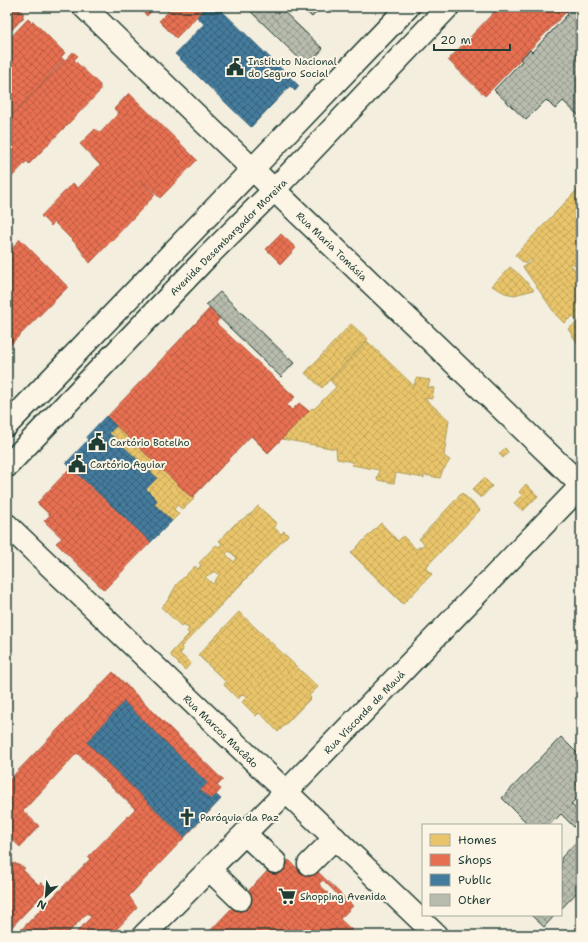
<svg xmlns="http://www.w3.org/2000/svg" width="588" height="942" font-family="'Shantell Sans',sans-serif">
<defs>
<pattern id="homes-cross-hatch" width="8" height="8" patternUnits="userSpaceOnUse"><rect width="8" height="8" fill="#e9c46a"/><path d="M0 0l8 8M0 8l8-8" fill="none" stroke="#c7a95c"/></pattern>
<pattern id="shops-cross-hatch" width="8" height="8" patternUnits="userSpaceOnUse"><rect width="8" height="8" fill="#e76f51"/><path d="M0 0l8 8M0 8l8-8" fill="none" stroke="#bb5c44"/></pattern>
<pattern id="public-cross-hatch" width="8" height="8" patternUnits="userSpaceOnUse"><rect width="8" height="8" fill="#457b9d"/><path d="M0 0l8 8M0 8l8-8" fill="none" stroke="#36617a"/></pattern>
<pattern id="building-cross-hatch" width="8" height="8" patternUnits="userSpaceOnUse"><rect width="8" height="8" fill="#b8bcae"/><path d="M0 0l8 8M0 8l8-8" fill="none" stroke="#959a8e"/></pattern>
</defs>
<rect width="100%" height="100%" fill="#f3eede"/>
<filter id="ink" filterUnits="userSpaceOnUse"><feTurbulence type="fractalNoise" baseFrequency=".025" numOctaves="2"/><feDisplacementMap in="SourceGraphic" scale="8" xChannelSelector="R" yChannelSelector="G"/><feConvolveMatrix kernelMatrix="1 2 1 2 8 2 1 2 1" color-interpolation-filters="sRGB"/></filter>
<g filter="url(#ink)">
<!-- homes -->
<g fill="url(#homes-cross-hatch)" stroke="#ac9c5a" fill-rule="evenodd">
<path d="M579 188 581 190V271L574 264 570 263 581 279V348L568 329 578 322 573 316 564 323 556 315 523 267 532 261 531 259 525 264 515 255Z"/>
<path d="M510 267 520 275 534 290 514 295 505 293 492 286Z"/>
<path d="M351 324 368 339 322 388 305 373Z"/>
<path d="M367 341 414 386 416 378 430 380 428 387 434 388 432 399 424 398 449 420 444 456 450 460 442 472 440 478 424 475V478L396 473 394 483 377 480 379 470 352 465 353 462 337 459 336 449 282 439 312 408 314 409 336 387 330 380Z"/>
<path d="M116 426 194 499 182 510 178 505 174 509 179 514 172 521 154 504 157 500 146 489 157 478 109 433Z"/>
<path d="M505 448 508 452 503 458 499 454Z"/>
<path d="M484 478 492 486 481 498 472 490Z"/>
<path d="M526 484 538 496 523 511 514 503 522 495 519 492Z"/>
<path d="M462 493 480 510 425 568 432 574 403 604 351 553 381 523 398 541 403 536 416 549 425 544 419 539Z"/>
<path d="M258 506 277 524 274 527 281 534 284 531 288 535 181 647 183 650 180 654 191 663 185 670 171 656 172 652 189 634 187 631 189 629 183 624 181 626 161 607 168 600 177 584 195 566 198 569 201 565 199 563 216 545 219 547 222 543 219 541 235 524 252 513ZM229 551 237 558 234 562 226 554ZM215 571 219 575 213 584 205 577Z"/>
<path d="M239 612 318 687 309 696 311 698 278 732 263 716 259 713 256 716 242 702 247 697 243 694 238 699 224 685 226 682 198 655Z"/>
</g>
<!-- shops -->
<g fill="url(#shops-cross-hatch)" stroke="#ab6048" fill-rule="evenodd">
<path d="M7 7H17L24 14 22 16 24 17 7 35Z"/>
<path d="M138 7H155L147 16Z"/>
<path d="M173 7H206L176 38 159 21Z"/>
<path d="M499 7H571L485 96 448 60Z"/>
<path d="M28 19 32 23 33 21 65 53 61 57 64 60 7 120V41Z"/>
<path d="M73 52 78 56 74 60 100 85V91L29 164 27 161 7 182V120Z"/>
<path d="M129 93 197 160 160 198 141 180 155 195 90 263 77 245 54 222 51 226 41 216 73 183 78 188 100 165 80 144 95 129 100 133 119 113 114 109Z"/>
<path d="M281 234 296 248 281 264 266 249Z"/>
<path d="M20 239 68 287 7 348V255Z"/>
<path d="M210 308 220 318 216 323 295 397 287 405 292 410 299 403 309 411 268 453 251 436 192 498 107 417Z"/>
<path d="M71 467 151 542 104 590 56 543 62 538 44 521 50 515 37 503Z"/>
<path d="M113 672 223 780 217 786 221 789 216 795 221 799 129 896 137 908 111 935H74L91 917 87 913 66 935H16L90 859 88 857 135 809 77 753 23 811 39 826 20 847 7 835V782Z"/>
<path d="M7 854 13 861 7 867Z"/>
<path d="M278 860 284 865 289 860 303 874 312 866 353 906 340 919 355 933 353 935H206ZM323 880 337 894 333 898 319 884Z"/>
<path d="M14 863 25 868 23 870 39 885 41 882 48 889 7 932V870Z"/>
</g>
<!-- public -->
<g fill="url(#public-cross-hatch)" stroke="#3a687e">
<path d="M206 7H218L299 86 295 91 290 86 251 127 175 54 204 24 197 17Z"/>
<path d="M106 416 116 426 109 433 157 478 146 489 157 500 154 504 172 521 151 542 66 463 88 440 86 437Z"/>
<path d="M124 702 207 783 200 790 211 800 216 795 221 799 184 837 87 742Z"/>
</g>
<!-- building -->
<g fill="url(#building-cross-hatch)" stroke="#1f3d34">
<path d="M246 7H279L323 49 307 66Z"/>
<path d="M301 7H322L312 17Z"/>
<path d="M571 7H581V118L563 101 555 109 546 100 526 120 494 90 522 61 520 59 530 50 532 52 568 14 566 12Z"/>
<path d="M220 292 294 363 281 377 206 305Z"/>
<path d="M561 737 580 756 581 755V794L571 804 581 814V834L561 814 550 825H529L502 798Z"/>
<path d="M581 837V888L561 909V858Z"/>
<path d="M531 915H555L544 927Z"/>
</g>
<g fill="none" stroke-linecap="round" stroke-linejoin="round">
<!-- minor casing -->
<g stroke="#1f3d34" stroke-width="25">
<g id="minor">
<path d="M84 7 581 485"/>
<path d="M7 525 436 935"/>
<path d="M245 834 275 862"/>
<path d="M309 864 335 838"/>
<path d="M210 870 240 899"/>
<path d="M144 935 285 793 581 486"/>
</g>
</g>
<!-- major casing -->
<g stroke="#1f3d34" stroke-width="25">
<g id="major">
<path d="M7 425 408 7"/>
<path d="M7 466 206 258 274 190 448 7"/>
</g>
</g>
<!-- minor -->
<use href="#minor" stroke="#fcf5e5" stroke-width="22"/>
<!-- major -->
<use href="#major" stroke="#fcf5e5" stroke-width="22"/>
</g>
</g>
<!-- icons -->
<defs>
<g id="civic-bare" transform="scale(1.38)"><path d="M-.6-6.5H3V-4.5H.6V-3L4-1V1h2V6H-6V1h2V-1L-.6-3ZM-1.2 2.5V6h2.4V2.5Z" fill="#1f3d34" stroke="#fcf5e5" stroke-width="2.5" paint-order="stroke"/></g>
<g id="church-bare" transform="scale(1.38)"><path d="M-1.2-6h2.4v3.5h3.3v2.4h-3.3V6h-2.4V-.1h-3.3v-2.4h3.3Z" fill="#1f3d34" stroke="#fcf5e5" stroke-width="2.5" paint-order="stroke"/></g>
<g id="supermarket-bare" transform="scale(1.38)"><path d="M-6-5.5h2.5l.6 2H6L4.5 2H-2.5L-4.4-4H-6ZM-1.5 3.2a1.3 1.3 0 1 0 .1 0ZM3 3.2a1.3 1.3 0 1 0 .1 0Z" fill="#1f3d34" stroke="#fcf5e5" stroke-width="2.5" paint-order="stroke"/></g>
</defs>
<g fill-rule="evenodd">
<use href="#civic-bare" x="235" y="67"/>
<use href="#civic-bare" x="97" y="442"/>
<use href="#civic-bare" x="77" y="464"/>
<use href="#church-bare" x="187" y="817"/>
<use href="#supermarket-bare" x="287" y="896"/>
</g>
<g text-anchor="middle" stroke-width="4" stroke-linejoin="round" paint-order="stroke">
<!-- poi labels -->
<g font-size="10" fill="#1f3d34" stroke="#fcf5e5" text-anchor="start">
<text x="248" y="65">Instituto Nacional<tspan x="248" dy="12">do Seguro Social</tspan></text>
<text x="110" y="446">Cartório Botelho</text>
<text x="90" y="468">Cartório Aguiar</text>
<text x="200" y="821">Paróquia da Paz</text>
<text x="300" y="900">Shopping Avenida</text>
</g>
<!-- street labels -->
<g font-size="10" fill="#1f3d34" stroke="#fcf5e5">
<text transform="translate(228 237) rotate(-45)" y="4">Avenida Desembargador Moreira</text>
<text transform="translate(332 246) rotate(44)" y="4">Rua Maria Tomásia</text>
<text transform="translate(364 712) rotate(-46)" y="4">Rua Visconde de Mauá</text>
<text transform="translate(221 731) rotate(44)" y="4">Rua Marcos Macêdo</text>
</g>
</g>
<!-- margin -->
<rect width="588" height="942" fill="none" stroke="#fcf5e5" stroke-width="24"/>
<rect x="12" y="12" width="564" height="918" fill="none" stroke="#1f3d34" stroke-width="1.5" filter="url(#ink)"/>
<!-- legend -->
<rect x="422" y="824" width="140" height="92" fill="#fcf5e5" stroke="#a4ab9e"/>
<rect x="430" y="834" width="20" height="12" fill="#e9c46a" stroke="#a4ab9e"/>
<text x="458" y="844" font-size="12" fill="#1f3d34">Homes</text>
<rect x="430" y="854" width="20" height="12" fill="#e76f51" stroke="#a4ab9e"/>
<text x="458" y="864" font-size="12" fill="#1f3d34">Shops</text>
<rect x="430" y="874" width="20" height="12" fill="#457b9d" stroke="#a4ab9e"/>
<text x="458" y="884" font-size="12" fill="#1f3d34">Public</text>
<rect x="430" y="894" width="20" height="12" fill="#b8bcae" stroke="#a4ab9e"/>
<text x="458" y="904" font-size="12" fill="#1f3d34">Other</text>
<!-- north arrow -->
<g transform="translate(46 896) rotate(206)" stroke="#fcf5e5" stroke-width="3" paint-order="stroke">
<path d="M0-3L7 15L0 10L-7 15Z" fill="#1f3d34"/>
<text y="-6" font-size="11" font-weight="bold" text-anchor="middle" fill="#1f3d34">N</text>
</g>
<!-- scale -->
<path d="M434 44v6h76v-6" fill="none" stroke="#1f3d34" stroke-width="2"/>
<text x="440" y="44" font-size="12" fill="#1f3d34" stroke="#fcf5e5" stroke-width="3" paint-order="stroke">20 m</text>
</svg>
